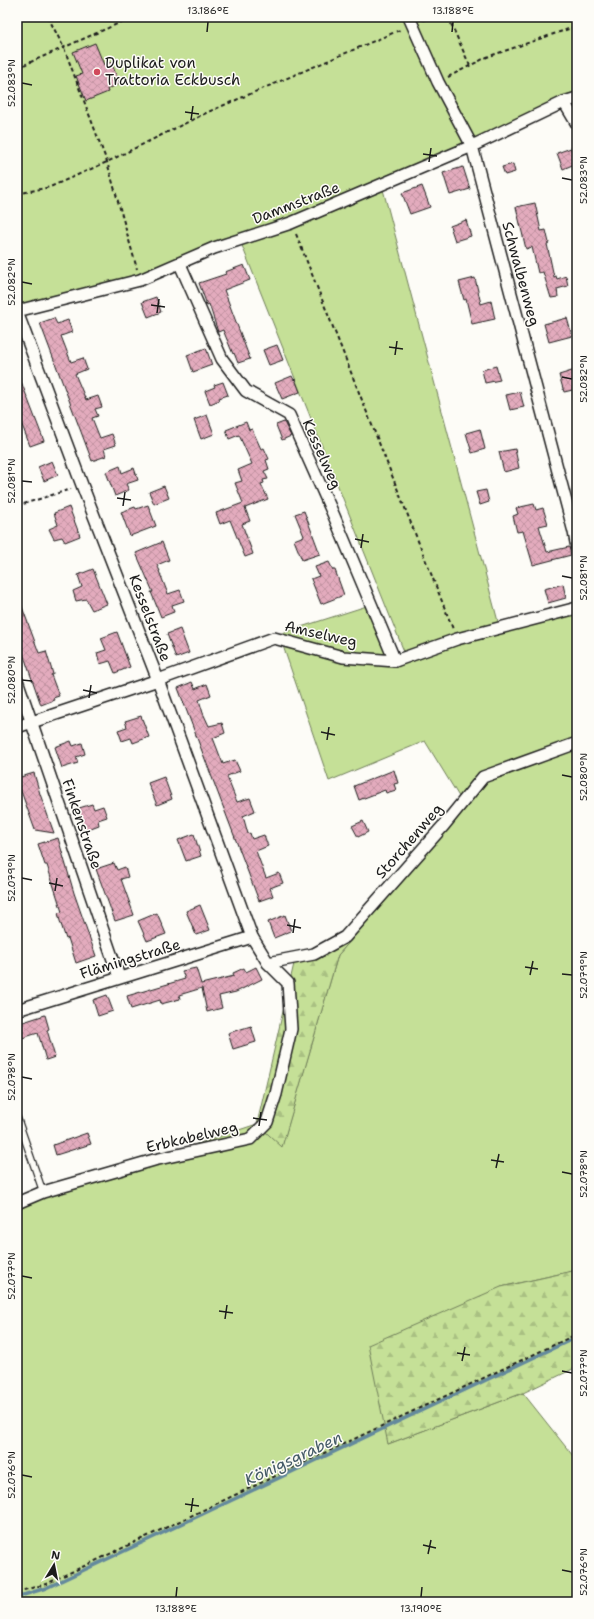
<svg xmlns="http://www.w3.org/2000/svg" width="594" height="1619" font-family="'Shantell Sans',sans-serif">
<defs>
<pattern id="forest-firs" width="22" height="20" patternUnits="userSpaceOnUse"><rect width="22" height="20" fill="#c5e097"/><path d="M5 1l3.5 6h-7zM16 11l3.5 6h-7z" fill="#a9c082"/></pattern>
<pattern id="building-cross-hatch" width="8" height="8" patternUnits="userSpaceOnUse"><rect width="8" height="8" fill="#e3abbd"/><path d="M0 0l8 8M0 8l8-8" fill="none" stroke="#c293a2"/></pattern>
</defs>
<rect width="100%" height="100%" fill="#fdfcf7"/>
<filter id="ink" filterUnits="userSpaceOnUse"><feTurbulence type="fractalNoise" baseFrequency=".025" numOctaves="2"/><feDisplacementMap in="SourceGraphic" scale="8" xChannelSelector="R" yChannelSelector="G"/><feConvolveMatrix kernelMatrix="1 2 1 2 8 2 1 2 1" color-interpolation-filters="sRGB"/></filter>
<g filter="url(#ink)">
<!-- green -->
<path fill="#c5e097" stroke="#707e5a" d="M17 17H577V98L381 182 500 629 577 609V1270L501 1287 388 1444 523 1393 577 1461V1602H17V1205L49 1193 257 1124 282 1146 338 955 466 808 425 741 329 781 279 634 373 604 398 656 405 654 239 238 180 264 17 311Z"/>
<!-- forest -->
<g fill="url(#forest-firs)" stroke="#707e5a">
<path d="M353 938 338 955 282 1147 257 1124 296 955Z"/>
<path d="M577 1270V1367L523 1393 388 1444 368 1345 501 1287Z"/>
</g>
<g fill="none" stroke-linecap="round" stroke-linejoin="round">
<!-- stream -->
<path stroke="#63899d" stroke-width="3.5" d="M17 1597 46 1588 577 1337"/>
</g>
<!-- building -->
<g fill="url(#building-cross-hatch)" stroke="#1c1c1c">
<path d="M95 43 104 65 111 62 120 84 107 89 108 92 86 101 76 76 82 74 73 52Z"/>
<path d="M571 148 577 163 563 169 557 153Z"/>
<path d="M513 164 515 172 505 175 502 167Z"/>
<path d="M463 167 470 189 450 195 443 173Z"/>
<path d="M422 186 430 207 410 214 402 193Z"/>
<path d="M535 203 541 231 546 230 549 243 547 244 554 277 556 276 557 279 566 276 568 286 557 289 558 297 551 298 543 272 538 273 532 247 526 249 516 207Z"/>
<path d="M466 220 471 236 455 241 450 226Z"/>
<path d="M244 265 250 280 224 290 250 359 238 363 234 353 233 354 223 330 218 332 209 304 207 305 199 283 226 274 225 272Z"/>
<path d="M475 278 481 304 491 301 495 319 472 324 466 299 464 300 459 282Z"/>
<path d="M156 297 161 312 148 317 142 302Z"/>
<path d="M54 318 57 324 68 320 72 332 61 336 71 362 83 358 87 369 75 374 86 400 98 396 102 407 95 409 98 416 92 418 100 438 112 434 116 445 104 449 106 456 92 461 40 323Z"/>
<path d="M567 318 572 336 549 342 544 324Z"/>
<path d="M277 345 283 360 269 365 263 350Z"/>
<path d="M206 348 212 365 193 372 187 355Z"/>
<path d="M496 366 500 380 485 383 482 370Z"/>
<path d="M575 370 577 379V389L564 392 559 375Z"/>
<path d="M17 371 44 441 30 446 17 412Z"/>
<path d="M292 376 294 380 295 379 300 392 282 399 275 383Z"/>
<path d="M223 382 228 395 219 398 220 400 210 404 205 391 215 387 214 385Z"/>
<path d="M520 392 524 407 510 410 506 395Z"/>
<path d="M207 415 214 434 201 439 194 420Z"/>
<path d="M246 422 249 430 252 429 261 449 264 448 269 459 266 460 269 469 264 471 268 479 263 480 264 483 261 484 268 499 245 508 250 521 242 524 253 554 245 557 230 520 220 524 216 513 243 503 235 483 242 481 238 470 252 464 239 435 229 439 226 430Z"/>
<path d="M284 422 291 436 282 440 276 425Z"/>
<path d="M480 429 485 449 472 453 466 433Z"/>
<path d="M515 449 519 468 504 472 499 452Z"/>
<path d="M52 461 58 475 44 481 38 467Z"/>
<path d="M120 466 122 473 134 468 138 480 126 484 129 490 115 496 106 472Z"/>
<path d="M164 486 169 498 154 504 149 492Z"/>
<path d="M486 490 489 502 480 505 476 492Z"/>
<path d="M534 504 536 510 543 508 548 524 539 526 547 552 569 547 571 555 533 565 523 531 517 532 513 516 518 514 516 508Z"/>
<path d="M148 505 156 526 130 536 121 512 135 507 136 509Z"/>
<path d="M69 507 80 536 65 542 62 537 54 539 49 529 58 525 54 513Z"/>
<path d="M304 511 320 554 302 560 294 540 304 536 295 514Z"/>
<path d="M162 542 169 560 157 565 160 571H159L168 594 180 590 184 601 172 605 174 612 161 617 151 592H153L136 553Z"/>
<path d="M329 562 333 570H335L344 595 321 604 311 579 319 576 315 567Z"/>
<path d="M93 569 107 604 92 610 86 599 76 601 73 591 82 587 78 575Z"/>
<path d="M563 584 566 598 548 603 544 589Z"/>
<path d="M18 596 39 653 46 651 53 674 51 675 59 696 53 698 54 700 41 705 19 642 17 643V597Z"/>
<path d="M180 629 189 653 176 658 167 634Z"/>
<path d="M117 632 130 667 115 673 110 661 100 664 97 653 106 650 101 638Z"/>
<path d="M192 682 195 689 207 684 211 695 199 700 203 713 209 726 222 723 225 733 213 738 223 764 235 760 240 771 227 776 229 782 237 802 250 798 255 811 243 816 248 834 250 833 252 839 264 835 268 846 256 851 266 878 279 873 283 883 270 888 273 896 259 901 178 688Z"/>
<path d="M141 716 149 737 133 743 131 738 122 741 118 730 127 727 125 721Z"/>
<path d="M71 741 73 746 82 743 85 754 76 757 78 763 62 768 55 747Z"/>
<path d="M394 770 398 783 394 784 396 790 386 793 385 790 359 800 354 786Z"/>
<path d="M34 773 40 794 54 833 35 830 17 780V778Z"/>
<path d="M164 777 172 799 157 805 148 783Z"/>
<path d="M92 804 94 809 103 806 107 817 98 820 99 825 83 831 76 809Z"/>
<path d="M363 821 368 832 358 837 352 826Z"/>
<path d="M194 834 201 856 186 861 178 840Z"/>
<path d="M58 838 74 893 96 956 76 963 68 938 66 939 60 921 58 913 62 912 47 865H45L38 844Z"/>
<path d="M114 863 117 870 125 867 128 877 121 879 134 915 115 921 96 869Z"/>
<path d="M200 905 210 930 196 935 186 911Z"/>
<path d="M157 913 166 934 147 941 138 921Z"/>
<path d="M285 915 291 931 274 938 268 922Z"/>
<path d="M256 967 262 979 236 992 219 996 222 1008 207 1012 202 988 179 995 180 999 161 1004 160 1000 131 1009 127 996 185 979 182 971 196 968 201 984 234 976 233 973 244 968 246 972Z"/>
<path d="M107 995 113 1011 98 1016 93 1000Z"/>
<path d="M45 1015 49 1029 47 1030 55 1057 46 1060 38 1033 19 1039 17 1033V1024Z"/>
<path d="M251 1026 256 1042 233 1049 228 1033Z"/>
<path d="M87 1133 91 1144 56 1155 53 1145Z"/>
</g>
<g fill="none" stroke-linecap="round" stroke-linejoin="round">
<!-- service casing -->
<g stroke="#1c1c1c" stroke-width="8">
<path id="service" d="M17 1117 43 1192"/>
</g>
<!-- minor casing -->
<g stroke="#1c1c1c" stroke-width="14">
<g id="minor">
<path d="M409 17 438 82 472 146 574 532 577 548"/>
<path d="M564 102 577 124"/>
<path d="M180 264 222 359 246 391 289 415 334 516 395 661"/>
<path d="M17 311 140 280 214 248 291 223 472 146 564 102 577 98"/>
<path d="M17 312 82 485 158 680 252 937 268 963 288 983 291 1029 276 1094 267 1122 250 1139 154 1160 43 1192 17 1203"/>
<path d="M17 680 119 977"/>
<path d="M17 727 158 680 274 638 343 657 395 661 457 639 577 608"/>
<path d="M268 963 314 954 345 937 444 825 483 777 577 743"/>
<path d="M17 1010 252 937"/>
</g>
</g>
<!-- path -->
<g stroke="#1c1c1c" stroke-width="2" stroke-dasharray="4 3" stroke-linecap="butt">
<path d="M48 17 64 48 107 162 137 269"/>
<path d="M448 17 470 66"/>
<path d="M423 20 431 17"/>
<path d="M17 68 133 17"/>
<path d="M448 77 487 57 577 26"/>
<path d="M17 194 50 187 107 162 208 112 402 29"/>
<path d="M296 234 453 629"/>
<path d="M17 506 71 489"/>
<path d="M17 1592 46 1584 577 1334"/>
</g>
<!-- service -->
<use href="#service" stroke="#fdfcf7" stroke-width="5.5"/>
<!-- minor -->
<use href="#minor" stroke="#fdfcf7" stroke-width="11"/>
</g>
</g>
<!-- ticks -->
<path fill="none" stroke="#1c1c1c" stroke-width="1.5" d="M207 32 208 22M452 32 453 22M22 83 32 85M185 112 199 114M191 120 193 106M423 154 437 156M429 162 431 148M562 178 572 180M22 282 32 284M151 305 165 307M157 313 159 299M389 347 403 349M395 355 397 341M562 377 572 379M22 481 32 482M117 498 131 500M123 506 125 492M355 539 369 542M361 548 363 534M562 576 572 578M22 680 32 681M83 690 97 693M89 698 91 685M321 732 335 735M327 740 329 727M562 775 572 777M22 878 32 880M49 883 63 886M55 891 57 878M287 925 301 928M293 933 295 919M525 967 538 969M562 974 572 975M530 975 533 961M22 1077 32 1079M253 1118 267 1120M259 1126 261 1112M491 1160 504 1162M496 1168 499 1154M562 1172 572 1174M22 1276 32 1278M219 1311 233 1313M225 1319 227 1305M457 1353 470 1355M462 1361 465 1347M562 1371 572 1373M22 1475 32 1477M185 1504 199 1506M191 1512 193 1498M423 1545 436 1548M428 1554 431 1540M562 1570 572 1572M176 1597 177 1587M421 1597 422 1587"/>
<!-- markers -->
<circle fill="#d1495b" stroke="#fdfcf7" stroke-width="1.5" cx="97" cy="72" r="4"/>
<g text-anchor="middle" stroke-width="3" stroke-linejoin="round" paint-order="stroke">
<!-- poi labels -->
<g font-size="15" fill="#1c1c1c" stroke="#fdfcf7" text-anchor="start">
<text x="105" y="68">Duplikat von<tspan x="105" dy="17">Trattoria Eckbusch</tspan></text>
</g>
<!-- street labels -->
<g font-size="15" fill="#1c1c1c" stroke="#fdfcf7">
<text transform="translate(296 203) rotate(-21)" y="5">Dammstraße</text>
<text transform="translate(521 274) rotate(75)" y="5">Schwalbenweg</text>
<text transform="translate(322 454) rotate(66)" y="5">Kesselweg</text>
<text transform="translate(150 618) rotate(69)" y="5">Kesselstraße</text>
<text transform="translate(321 634) rotate(13)" y="5">Amselweg</text>
<text transform="translate(82 824) rotate(71)" y="5">Finkenstraße</text>
<text transform="translate(409 841) rotate(-49)" y="5">Storchenweg</text>
<text transform="translate(130 959) rotate(-17)" y="5">Flämingstraße</text>
<text transform="translate(192 1137) rotate(-13)" y="5">Erbkabelweg</text>
</g>
<!-- water labels -->
<g font-size="16" font-style="italic" fill="#455b67" stroke="#fdfcf7">
<text transform="translate(293 1458) rotate(-25)" y="6">Königsgraben</text>
</g>
</g>
<!-- margin -->
<rect width="594" height="1619" fill="none" stroke="#fdfcf7" stroke-width="44"/>
<!-- north arrow -->
<g transform="translate(54 1565) rotate(10)" stroke="#fdfcf7" stroke-width="3" paint-order="stroke">
<path d="M0-3L7 15L0 10L-7 15Z" fill="#1c1c1c"/>
<text y="-6" font-size="11" font-weight="bold" text-anchor="middle" fill="#1c1c1c">N</text>
</g>
<rect x="22" y="22" width="550" height="1575" fill="none" stroke="#1c1c1c" stroke-width="1.5"/>
<g font-size="10" text-anchor="middle" fill="#1c1c1c">
<text x="208" y="14">13.186°E</text>
<text x="453" y="14">13.188°E</text>
<text transform="translate(11 83) rotate(-90)" y="4">52.083°N</text>
<text transform="translate(583 180) rotate(-90)" y="4">52.083°N</text>
<text transform="translate(11 282) rotate(-90)" y="4">52.082°N</text>
<text transform="translate(583 379) rotate(-90)" y="4">52.082°N</text>
<text transform="translate(11 481) rotate(-90)" y="4">52.081°N</text>
<text transform="translate(583 578) rotate(-90)" y="4">52.081°N</text>
<text transform="translate(11 680) rotate(-90)" y="4">52.080°N</text>
<text transform="translate(583 777) rotate(-90)" y="4">52.080°N</text>
<text transform="translate(11 878) rotate(-90)" y="4">52.079°N</text>
<text transform="translate(583 975) rotate(-90)" y="4">52.079°N</text>
<text transform="translate(11 1077) rotate(-90)" y="4">52.078°N</text>
<text transform="translate(583 1174) rotate(-90)" y="4">52.078°N</text>
<text transform="translate(11 1276) rotate(-90)" y="4">52.077°N</text>
<text transform="translate(583 1373) rotate(-90)" y="4">52.077°N</text>
<text transform="translate(11 1475) rotate(-90)" y="4">52.076°N</text>
<text transform="translate(583 1572) rotate(-90)" y="4">52.076°N</text>
<text x="176" y="1612">13.188°E</text>
<text x="421" y="1612">13.190°E</text>
</g>
</svg>
